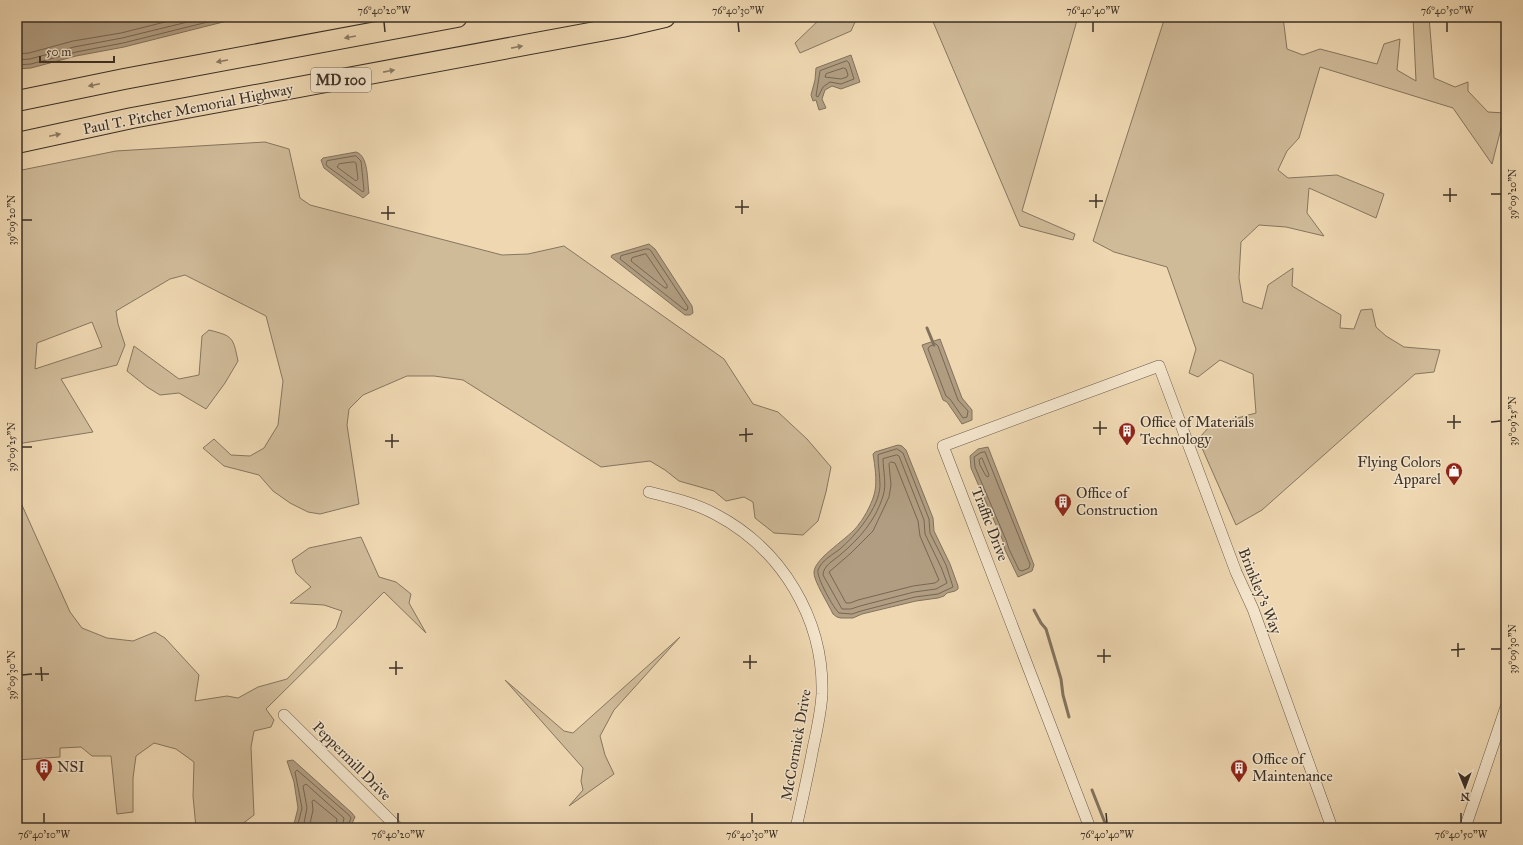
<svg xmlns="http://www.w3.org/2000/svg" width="1523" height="845" font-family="'IM FELL Great Primer',serif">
<rect width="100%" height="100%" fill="#eed7b1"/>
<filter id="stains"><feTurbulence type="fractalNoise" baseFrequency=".005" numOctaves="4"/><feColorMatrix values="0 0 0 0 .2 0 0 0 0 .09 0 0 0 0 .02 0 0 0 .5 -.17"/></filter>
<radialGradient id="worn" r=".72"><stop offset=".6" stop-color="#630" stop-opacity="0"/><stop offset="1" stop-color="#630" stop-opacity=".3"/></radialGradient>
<!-- green -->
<g fill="#d0bb99" stroke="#867660" fill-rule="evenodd">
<path d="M822 17H869L855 22 851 31 800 53 795 43Z"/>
<path d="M931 17H1078L1022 211 1075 234 1073 240 1020 226Z"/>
<path d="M1165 17H1283L1287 49 1303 55 1320 49 1377 64 1384 44 1400 39 1397 70 1416 81 1413 17H1429L1434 78 1455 87 1468 82V91L1488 112 1505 113 1492 164 1453 108 1320 67 1299 138 1287 151 1278 170 1288 178 1337 175 1384 194 1376 218 1309 188 1307 213 1324 236 1286 227 1259 225 1241 242 1239 278 1243 302 1262 309 1268 285 1293 268 1292 286 1341 315 1340 328 1354 329 1361 310 1372 309 1376 327 1386 336 1404 347 1440 350 1434 372 1415 374 1262 510 1236 525 1198 439 1211 425 1256 413 1253 374 1220 360 1198 377 1189 373 1196 349 1167 267 1114 252 1093 241Z"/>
<path d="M265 142 289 149 300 198 310 205 502 255 528 254 564 246 724 359 753 404 778 412 807 439 831 467 826 492 818 521 803 535 774 533 755 518 753 502 744 497 726 501 714 491 679 481 665 470 650 461 601 467 463 380 434 376H407L363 395 349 409 347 425 359 504 320 514 308 512 290 503 273 491 259 475 224 466 203 448 214 439 231 455 250 456 264 448 278 425 283 381 266 316 185 275 170 279 116 311 118 324 125 345 117 365 61 379 93 432 17 444V171L116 151ZM92 322 102 347 35 369 37 343Z"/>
<path d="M209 330C233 336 233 337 238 361L225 383 206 409 179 393 160 395 147 387 127 371 134 346 179 379 199 375 202 336Z"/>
<path d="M17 494 70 612 82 628 107 638 133 641 155 632 165 638 199 675 195 701 227 696 238 698 258 687 287 679 336 628 342 611 324 605 290 603 311 587 296 573 292 560 309 548 361 537 379 577 396 582 411 594 409 603 426 633 384 592 266 709 274 720 271 727 254 731 251 747 254 815 237 828H196L193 796 194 762 176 749 154 743 136 756 133 778V812L117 814 111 756H92L81 747 60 748V757L17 760Z"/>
<path d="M680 637 614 710 600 736 605 755 614 774 569 806 583 790 581 781 583 768 505 680 564 731 573 733Z"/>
</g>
<!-- water -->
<g fill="#b19e82" stroke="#82725d">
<path d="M17 17H236L231 20 124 47 76 56 31 68 17 69Z"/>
<path d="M851 55 860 82 841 89 832 86 825 90 822 99 826 108 819 110 816 100 813 101 811 95 815 80 816 68Z"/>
<path d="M356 152C369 156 367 181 369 193L363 198 324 168 321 160 323 158Z"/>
<path d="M649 244 655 249 692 306 693 313 690 315H685L611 257 612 255Z"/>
<path d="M940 339 962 398 972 410V420L962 424 947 402 943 400 922 345Z"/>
<path d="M898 445 902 446 906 450 933 518 934 531 950 564 958 586V589L955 591 947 593 944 596 938 598 916 601 862 614 853 618H841L837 617 833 614C829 605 813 580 814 572 815 557 850 538 859 524 866 515 873 501 875 491 877 480 875 466 873 454L875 452Z"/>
<path d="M988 447 1034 565 1032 571 1018 577 1005 550 1003 541 971 468 970 456 978 449Z"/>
<path d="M293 760 352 813 355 817 350 828H293L298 808 294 782 287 761Z"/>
</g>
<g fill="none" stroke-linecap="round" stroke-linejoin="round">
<!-- shore -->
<g stroke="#766754" stroke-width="1">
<path d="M17 54 29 53 73 41 121 33 185 17"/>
<path d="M17 60 30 59 74 47 122 38 208 17"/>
<path d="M847 61 849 63 854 79 841 84 830 82 823 87 818 97 816 96 820 71Z"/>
<path d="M17 65 31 64 76 52 123 43 228 17"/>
<path d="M844 68 846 69 848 75 847 77 841 79 825 77 826 74Z"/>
<path d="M356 156 361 161 364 190 363 192 327 166 326 164 327 161Z"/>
<path d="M354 162 356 163 358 179 356 181 337 167 339 164Z"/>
<path d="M646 249H649L651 251 688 307 687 310H685L620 259 621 256Z"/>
<path d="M646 254 667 285V288H665L631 261 632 258Z"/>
<path d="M936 344 938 346 958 400 968 411 967 417 963 418 950 399 946 396 928 349 929 347Z"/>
<path d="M897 449 903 453 929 519 930 533 946 565 953 587 938 594 915 597 861 611 852 614 839 613C834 609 816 577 818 570 821 561 832 555 840 549 856 535 879 508 880 486 880 476 878 465 878 455Z"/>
<path d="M985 452 1030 564 1029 568 1022 571 1019 570 1009 549 1006 540 975 467 974 457 980 453Z"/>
<path d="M897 455 899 456 924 520 925 534 941 567 947 583 936 589 914 592 860 606 851 609H842L823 575C823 566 834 560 840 555 859 539 876 520 883 496 887 484 883 471 883 459Z"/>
<path d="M982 458 989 475 988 477 986 476 980 465 979 460Z"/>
<path d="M891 462 895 463 918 521 920 536 939 580 935 583 913 586 858 600 850 603H846L829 572 851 553 873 531 889 497 891 485 889 464Z"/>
<path d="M297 828 302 808 295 772 297 770 349 815 351 818 347 828"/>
<path d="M303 828 307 808 303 786 306 784 344 818 342 828"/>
<path d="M309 828 313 810 312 801 314 800 337 819 336 828"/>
</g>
<!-- stream -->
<g stroke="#82725d" stroke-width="3">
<path d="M927 328 934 345"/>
<path d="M1034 610 1041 623 1046 629 1061 679 1063 695 1069 717"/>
<path d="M1092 790 1107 828"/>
</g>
<!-- minor casing -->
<g stroke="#685a49" stroke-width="12">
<g id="minor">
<path d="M649 492C672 498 695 503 715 514 782 549 824 619 822 694 821 712 817 730 813 748 808 775 802 801 796 828"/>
<path d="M284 715 398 828"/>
<path d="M1090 828 943 446 1159 366 1236 572 1253 609 1332 828"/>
<path d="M1465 828 1506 707"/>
</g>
</g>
<!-- motorway casing -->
<g stroke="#3b3026" stroke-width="22">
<g id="motorway">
<path d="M17 101 124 79 457 17"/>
<path d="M17 143 132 118 622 27 665 17"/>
</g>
</g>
<!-- minor -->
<use href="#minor" stroke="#f4e5cc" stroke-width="11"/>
<!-- motorway -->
<use href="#motorway" stroke="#eed7b1" stroke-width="20"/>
</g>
<!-- one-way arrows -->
<defs><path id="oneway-solid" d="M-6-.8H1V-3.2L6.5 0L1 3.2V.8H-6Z"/></defs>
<g fill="#8c7b65">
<use href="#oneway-solid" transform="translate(350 37) rotate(170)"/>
<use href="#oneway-solid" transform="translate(517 47) rotate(-11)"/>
<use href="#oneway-solid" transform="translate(222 61) rotate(170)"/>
<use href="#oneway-solid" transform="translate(389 71) rotate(-11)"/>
<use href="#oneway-solid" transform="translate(94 85) rotate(168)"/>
<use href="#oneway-solid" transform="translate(55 135) rotate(-12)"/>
</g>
<!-- ticks -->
<path fill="none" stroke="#3b3026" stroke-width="1.5" d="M384 22 385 32M738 22 739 32M1093 22V32M1447 22V32M1450 188V202M1096 194V208M1491 194H1501M1443 195H1457M742 200V214M1089 201H1103M388 206V220M735 207H749M381 213H395M22 220H32M1454 415V429M1100 421V435M1447 422H1461M1491 422 1501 421M746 428V442M1093 428H1107M392 434V448M739 435 753 434M385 441H399M22 447H32M1458 643V657M1104 649V663M1491 649H1501M1451 650 1465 649M750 655V669M1097 656H1111M396 661V675M743 662H757M41 667 42 681M389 668H403M35 674H49M22 675 32 674M44 813V823M398 813V823M752 813V823M1106 813 1107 823M1461 813V823"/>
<!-- icons -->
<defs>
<g id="building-pin" transform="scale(0.9)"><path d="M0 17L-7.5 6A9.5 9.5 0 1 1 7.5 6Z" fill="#8f2418" stroke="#f4e5cc"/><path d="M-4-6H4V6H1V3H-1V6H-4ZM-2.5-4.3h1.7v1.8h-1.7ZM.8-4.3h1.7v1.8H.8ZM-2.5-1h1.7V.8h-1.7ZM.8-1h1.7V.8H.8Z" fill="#fff"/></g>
<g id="shop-pin" transform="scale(0.9)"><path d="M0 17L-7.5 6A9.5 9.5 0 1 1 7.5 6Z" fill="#8f2418" stroke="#f4e5cc"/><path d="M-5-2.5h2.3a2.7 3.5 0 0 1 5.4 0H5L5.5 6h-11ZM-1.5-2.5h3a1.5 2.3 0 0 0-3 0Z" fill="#fff"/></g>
</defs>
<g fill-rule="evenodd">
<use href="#building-pin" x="1127" y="431"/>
<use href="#shop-pin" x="1454" y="471"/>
<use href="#building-pin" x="1063" y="502"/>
<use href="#building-pin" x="44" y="767"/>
<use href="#building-pin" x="1239" y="768"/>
</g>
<g text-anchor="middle" stroke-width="3" stroke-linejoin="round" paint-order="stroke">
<!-- shield labels -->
<rect fill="#f4e5cc" stroke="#726658" stroke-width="1" x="311" y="68" width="60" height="24" rx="3"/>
<g font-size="14" font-weight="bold" fill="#3b3026">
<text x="341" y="85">MD 100</text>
</g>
<!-- street labels -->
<g font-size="15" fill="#3b3026" stroke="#f4e5cc">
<text transform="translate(188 109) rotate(-11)" y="5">Paul T. Pitcher Memorial Highway</text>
<text transform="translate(990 524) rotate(69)" y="5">Traffic Drive</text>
<text transform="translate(1260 591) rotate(68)" y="5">Brinkley's Way</text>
<text transform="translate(796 745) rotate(-80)" y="5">McCormick Drive</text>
<text transform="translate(352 761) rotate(45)" y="5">Peppermill Drive</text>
</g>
<!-- poi labels -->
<g font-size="15" fill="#3b3026" stroke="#f4e5cc" text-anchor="start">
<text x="1140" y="427">Office of Materials<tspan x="1140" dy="17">Technology</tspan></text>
<text x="1441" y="467" text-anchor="end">Flying Colors<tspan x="1441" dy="17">Apparel</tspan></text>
<text x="1076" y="498">Office of<tspan x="1076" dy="17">Construction</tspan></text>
<text x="1252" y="764">Office of<tspan x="1252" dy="17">Maintenance</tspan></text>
<text x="57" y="772">NSI</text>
</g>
</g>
<!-- margin -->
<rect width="1523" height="845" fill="none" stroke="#eed7b1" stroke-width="44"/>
<!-- north arrow -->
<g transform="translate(1465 787) rotate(179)" stroke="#f4e5cc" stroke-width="3" paint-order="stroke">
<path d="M0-3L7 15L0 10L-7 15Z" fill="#3b3026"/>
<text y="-6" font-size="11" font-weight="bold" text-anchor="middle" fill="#3b3026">N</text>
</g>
<!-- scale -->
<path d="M40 56v6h74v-6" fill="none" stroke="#3b3026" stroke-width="2"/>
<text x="46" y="56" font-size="12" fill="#3b3026" stroke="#f4e5cc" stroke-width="3" paint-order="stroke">50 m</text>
<rect x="22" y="22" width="1479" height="801" fill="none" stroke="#3b3026" stroke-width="1.5"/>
<g font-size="10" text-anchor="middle" fill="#3b3026">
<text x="384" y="14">76°40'20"W</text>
<text x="738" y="14">76°40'30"W</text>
<text x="1093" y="14">76°40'40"W</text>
<text x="1447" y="14">76°40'50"W</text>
<text transform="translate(1512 194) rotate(-90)" y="4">39°09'20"N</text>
<text transform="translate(11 220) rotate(-90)" y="4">39°09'20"N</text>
<text transform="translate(1512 421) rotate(-90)" y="4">39°09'25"N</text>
<text transform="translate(11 447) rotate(-90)" y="4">39°09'25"N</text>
<text transform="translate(1512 649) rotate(-90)" y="4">39°09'30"N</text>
<text transform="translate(11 675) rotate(-90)" y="4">39°09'30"N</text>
<text x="44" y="838">76°40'10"W</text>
<text x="398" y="838">76°40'20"W</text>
<text x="752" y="838">76°40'30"W</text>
<text x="1107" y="838">76°40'40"W</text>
<text x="1461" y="838">76°40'50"W</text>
</g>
<rect width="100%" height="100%" filter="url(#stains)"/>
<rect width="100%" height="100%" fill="url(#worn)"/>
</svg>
